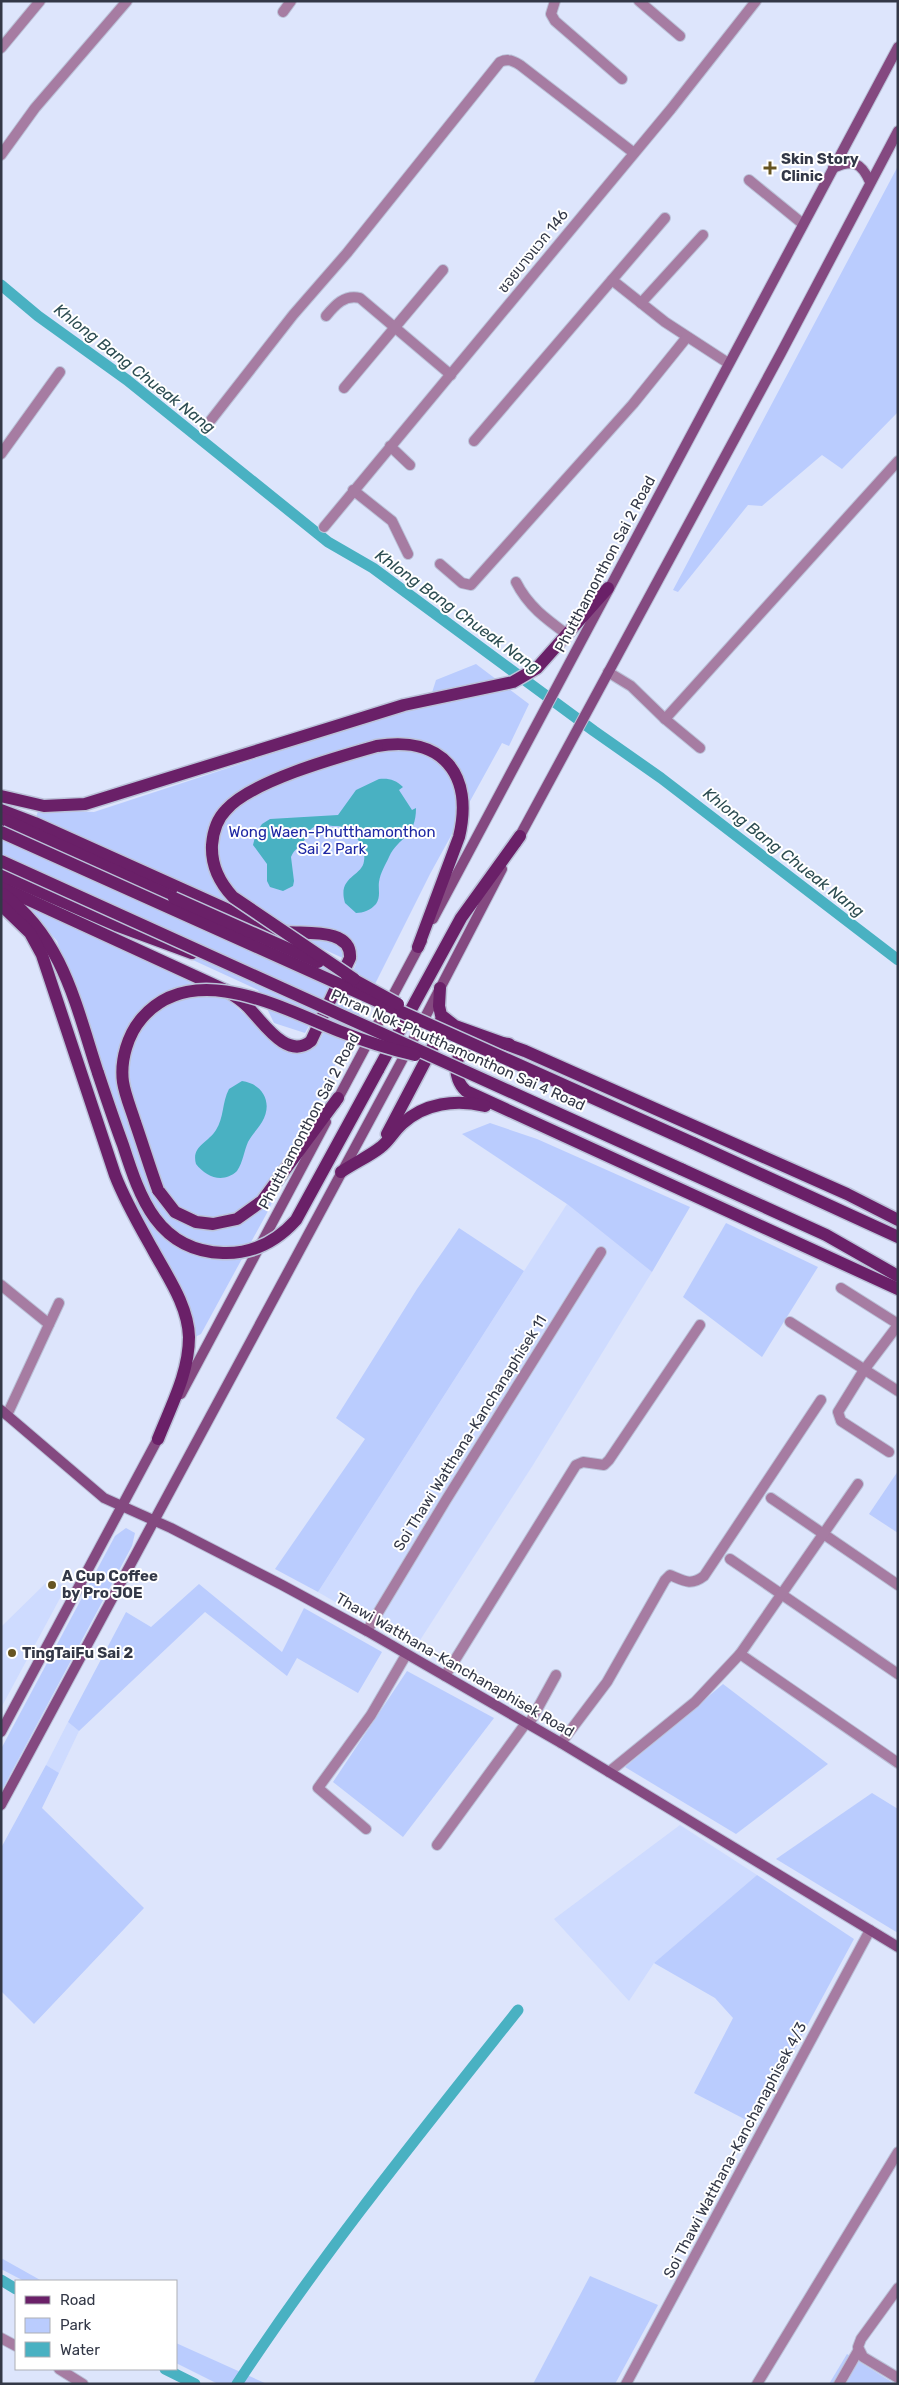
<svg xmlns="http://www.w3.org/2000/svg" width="899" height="2385" font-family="Rubik,'Noto Sans Thai',sans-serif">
<rect width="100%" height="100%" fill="#dde5fc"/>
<!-- built -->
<g fill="#cedbff">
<path d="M567 1204 652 1272 533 1465 415 1648 318 1592Z"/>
<path d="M50 1579 66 1587 1 1708V1627Z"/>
<path d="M68 1722 79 1731 59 1773 46 1765Z"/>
<path d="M680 1825 757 1875 654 1963 629 2001 554 1919Z"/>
</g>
<!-- green -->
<g fill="#baccfe">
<path d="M898 166V412L842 469 822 455 762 506 748 505 678 592 673 590Z"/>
<path d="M476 664 529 704 509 746 502 743 430 874 345 1044 268 1211 201 1334 195 1337V1327L189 1305 136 1204 137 1175 94 1043 57 941 23 903 215 988 287 1052H302L318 1044 356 964 36 818 38 811 50 810 94 812 429 702 436 680Z"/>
<path d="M1 824 278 949 293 943 344 962 305 1033 274 1023 258 990 1 872Z"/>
<path d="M490 1123 537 1139 690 1207 652 1272 567 1204 462 1134Z"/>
<path d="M726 1223 818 1267 762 1357 683 1297Z"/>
<path d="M459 1228 524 1271 318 1592 275 1569 365 1439 336 1418 417 1289Z"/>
<path d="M898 1471V1533L869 1514Z"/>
<path d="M126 1528 135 1533 132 1546 1 1792V1749L115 1536Z"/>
<path d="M199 1584 282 1652 304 1608 382 1652 358 1693 297 1658 287 1676 205 1612 79 1731 68 1722 126 1612 151 1627Z"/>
<path d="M407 1671 494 1718 403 1837 333 1782Z"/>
<path d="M723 1684 828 1764 736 1834 625 1767Z"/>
<path d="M46 1765 59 1773 42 1808 144 1908 34 2024 1 1991V1848Z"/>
<path d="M872 1793 898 1809V1933L776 1859Z"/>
<path d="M757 1875 854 1939 754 2124 694 2093 733 2018 715 1998 654 1963Z"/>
<path d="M1 2258 42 2281H24L1 2269Z"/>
<path d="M590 2276 658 2305 615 2384H533Z"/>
<path d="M176 2343 267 2384H218L176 2363Z"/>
<path d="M847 2354 895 2384H829Z"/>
</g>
<!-- water -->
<g fill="#49b1c2">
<path d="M379 779C389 778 396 780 403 787L399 790 412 810 416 808C416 838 399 836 389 857 386 864 380 873 379 882 378 889 381 897 376 904 371 910 363 913 356 913L345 903C337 876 362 877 364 861 367 847 351 825 336 826 329 826 321 823 314 827 309 829 308 835 305 839 301 846 294 849 291 857L294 881 293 886 283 891 270 887 267 881V864L253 845 256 833 262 824 270 819 338 815 356 790Z"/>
<path d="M242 1081C264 1084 273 1104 262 1122 258 1129 252 1134 248 1142 244 1151 243 1162 237 1171 223 1184 206 1177 196 1164 191 1146 208 1143 216 1130 224 1118 222 1102 229 1089Z"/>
</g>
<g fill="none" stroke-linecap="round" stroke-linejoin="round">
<!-- canal -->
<g stroke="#49b1c2" stroke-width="11">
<path d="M1 285 38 316 127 380 328 542 373 568 594 731 661 778 898 960"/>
<path d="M1 2280 16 2289"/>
<path d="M165 2369 195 2384"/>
<path d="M237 2384C323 2253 421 2132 518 2010"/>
</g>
<!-- street casing -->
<g stroke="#bbc2d8" stroke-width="12">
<g id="street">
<path d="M555 1 551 14 555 21 622 79"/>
<path d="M639 1 680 36"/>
<path d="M283 12 291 1"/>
<path d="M1 48 40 1"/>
<path d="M1 155 35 108 127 1"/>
<path d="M749 180 803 224"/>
<path d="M612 280 665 322 728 363"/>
<path d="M641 303 703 235"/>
<path d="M326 316C335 305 345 294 360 298L451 375"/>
<path d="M344 388 443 270"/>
<path d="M211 420 293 315 347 253 500 62C508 58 513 61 520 65L634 153"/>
<path d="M474 441 665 218"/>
<path d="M390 446 410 465"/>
<path d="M1 454 60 372"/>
<path d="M353 490 392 521 408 554"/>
<path d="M324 527 671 109 756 1"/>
<path d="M440 564 462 583 471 585 633 404 687 337"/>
<path d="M516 582C528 606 546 619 568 635"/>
<path d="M608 672 631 686 665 719 700 748"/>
<path d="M665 719 898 461"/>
<path d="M1 1285 49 1324"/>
<path d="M841 1288 898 1324"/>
<path d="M790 1322 898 1391"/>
<path d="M7 1415 59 1303"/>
<path d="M889 1452 841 1421 838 1412 864 1370 898 1325"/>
<path d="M771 1498 898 1585"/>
<path d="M730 1559 898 1674"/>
<path d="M367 1631 446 1500 601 1252"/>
<path d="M740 1654 898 1763"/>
<path d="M445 1676 576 1465 583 1462 604 1465 609 1460 700 1325"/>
<path d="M529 1724 556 1675"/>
<path d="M561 1743 607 1682 665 1580 670 1575C684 1581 691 1586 704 1576L821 1400"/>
<path d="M609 1772 695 1702 740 1654 858 1484"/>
<path d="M366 1829 318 1788 371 1715 406 1655"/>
<path d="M437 1845 526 1723"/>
<path d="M898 2288 861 2339 858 2347 863 2357 898 2378"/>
<path d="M1 2338 16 2346"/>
<path d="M59 2369 83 2384"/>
<path d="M626 2384 870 1930"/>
<path d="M757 2384 898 2152"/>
<path d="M839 2384 858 2351"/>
</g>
</g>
<!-- secondary casing -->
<g stroke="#bbc2d8" stroke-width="12">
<g id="secondary">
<path d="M833 168C853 159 861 162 870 182"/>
<path d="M516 843 781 353 898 131"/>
<path d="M433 919 898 47"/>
<path d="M335 1104 422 941"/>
<path d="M181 1394 326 1122"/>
<path d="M1 1410 104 1498 171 1528 282 1585 367 1631 561 1743 898 1947"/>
<path d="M1 1732 161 1433"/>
<path d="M1 1805 421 1025 502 869"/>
</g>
</g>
<!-- primary casing -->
<g stroke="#bbc2d8" stroke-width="15">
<g id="primary">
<path d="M377 746C442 735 474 774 459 837L418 947"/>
<path d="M1 796 44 806 85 804 404 705 513 682 537 668 608 588"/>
<path d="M1 810 35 823 260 924C269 928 278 931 287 932 306 934 352 928 350 958L311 1041C287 1061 263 1022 247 1006 241 1000 233 995 225 990L1 887"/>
<path d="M1 818 174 898"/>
<path d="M1 875 116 925 192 953"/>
<path d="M3 894C63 938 76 1006 98 1073"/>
<path d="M1 905 30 933 42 955 115 1175C125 1201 139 1225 153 1250 167 1276 188 1305 189 1337 189 1373 171 1406 158 1439"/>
<path d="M440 988 439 1006 441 1015 455 1026 525 1051 847 1194 898 1220"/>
<path d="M509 1044C497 1043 484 1041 473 1045 452 1052 452 1078 466 1091L898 1289"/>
<path d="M378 1070 461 918 520 836"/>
<path d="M387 1134 439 1035 441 1020"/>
<path d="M693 1143 898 1237"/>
<path d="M681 1169 826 1235 898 1276"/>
<path d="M341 1172C354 1163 370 1156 381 1147 389 1141 394 1131 402 1124 424 1103 456 1099 485 1106"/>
<path d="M158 1190 175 1212 196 1222 213 1224 237 1219 262 1201 338 1098"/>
</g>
</g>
<!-- street -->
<use href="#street" stroke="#a67ca2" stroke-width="10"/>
<!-- secondary -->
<use href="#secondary" stroke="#844980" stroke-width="10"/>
<!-- primary -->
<use href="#primary" stroke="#6a2068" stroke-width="12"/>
<!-- primary-bridge casing -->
<g stroke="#bbc2d8" stroke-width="15" stroke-linecap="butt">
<g id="primary-bridge">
<path d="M1 832 693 1143"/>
<path d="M1 861 681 1169"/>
<path d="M174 898 318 962"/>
<path d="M347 976 398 1004"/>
<path d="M354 979 233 897C219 882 211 866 212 845 213 833 217 819 226 810 251 781 338 757 377 746"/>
<path d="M98 1073C106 1097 114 1121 123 1145 140 1198 158 1251 223 1253 252 1254 277 1241 296 1220L378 1070"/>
<path d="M158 1190C150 1168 143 1145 135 1122 131 1109 125 1095 123 1082 120 1060 128 1034 142 1018 193 959 282 1008 339 1031 364 1041 389 1049 415 1055"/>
</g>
</g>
<!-- primary-bridge -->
<use href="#primary-bridge" stroke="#6a2068" stroke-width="12"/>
</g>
<!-- markers -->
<g fill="#665422" stroke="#fff" stroke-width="2">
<path d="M767.5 160.5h5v5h5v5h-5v5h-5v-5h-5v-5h5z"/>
<circle cx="52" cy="1585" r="5"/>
<circle cx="12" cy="1653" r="5"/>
</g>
<g text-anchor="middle" stroke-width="4" stroke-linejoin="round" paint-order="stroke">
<!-- poi labels -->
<g font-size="15" font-weight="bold" fill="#333847" stroke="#fff" text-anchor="start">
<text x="781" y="164">Skin Story<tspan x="781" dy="17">Clinic</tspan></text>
<text x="62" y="1581">A Cup Coffee<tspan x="62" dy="17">by Pro JOE</tspan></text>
<text x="22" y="1658">TingTaiFu Sai 2</text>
</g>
<!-- street labels -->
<g font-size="15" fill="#333847" stroke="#fff">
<text transform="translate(533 251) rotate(-51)" y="5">ซอยบางแวก 146</text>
<text transform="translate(605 564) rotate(-62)" y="5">Phutthamonthon Sai 2 Road</text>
<text transform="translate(458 1050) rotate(24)" y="5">Phran Nok-Phutthamonthon Sai 4 Road</text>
<text transform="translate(309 1121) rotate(-62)" y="5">Phutthamonthon Sai 2 Road</text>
<text transform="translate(470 1433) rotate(-58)" y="5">Soi Thawi Watthana-Kanchanaphisek 11</text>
<text transform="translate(455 1665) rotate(30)" y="5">Thawi Watthana-Kanchanaphisek Road</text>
<text transform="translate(735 2150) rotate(-62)" y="5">Soi Thawi Watthana-Kanchanaphisek 4/3</text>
</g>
<!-- park labels -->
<g font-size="15" fill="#1e28a4" stroke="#fff">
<text x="332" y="837">Wong Waen-Phutthamonthon<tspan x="332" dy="17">Sai 2 Park</tspan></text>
</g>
<!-- water labels -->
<g font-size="16" font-style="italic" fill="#2d4d52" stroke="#fff">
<text transform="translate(135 368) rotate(38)" y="6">Khlong Bang Chueak Nang</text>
<text transform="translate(458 611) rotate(36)" y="6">Khlong Bang Chueak Nang</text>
<text transform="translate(784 852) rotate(38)" y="6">Khlong Bang Chueak Nang</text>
</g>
</g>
<!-- border -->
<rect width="899" height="2385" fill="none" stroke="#333847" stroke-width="5"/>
<!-- legend -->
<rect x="15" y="2280" width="162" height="90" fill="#ffffff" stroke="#adafb5"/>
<rect x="25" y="2296" width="25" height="8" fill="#6a2068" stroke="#adafb5"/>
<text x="60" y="2305" font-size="15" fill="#333847">Road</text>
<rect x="25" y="2318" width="25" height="15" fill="#baccfe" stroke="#adafb5"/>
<text x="60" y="2330" font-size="15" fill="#333847">Park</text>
<rect x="25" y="2342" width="25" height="15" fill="#49b1c2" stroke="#adafb5"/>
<text x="60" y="2355" font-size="15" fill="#333847">Water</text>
</svg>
